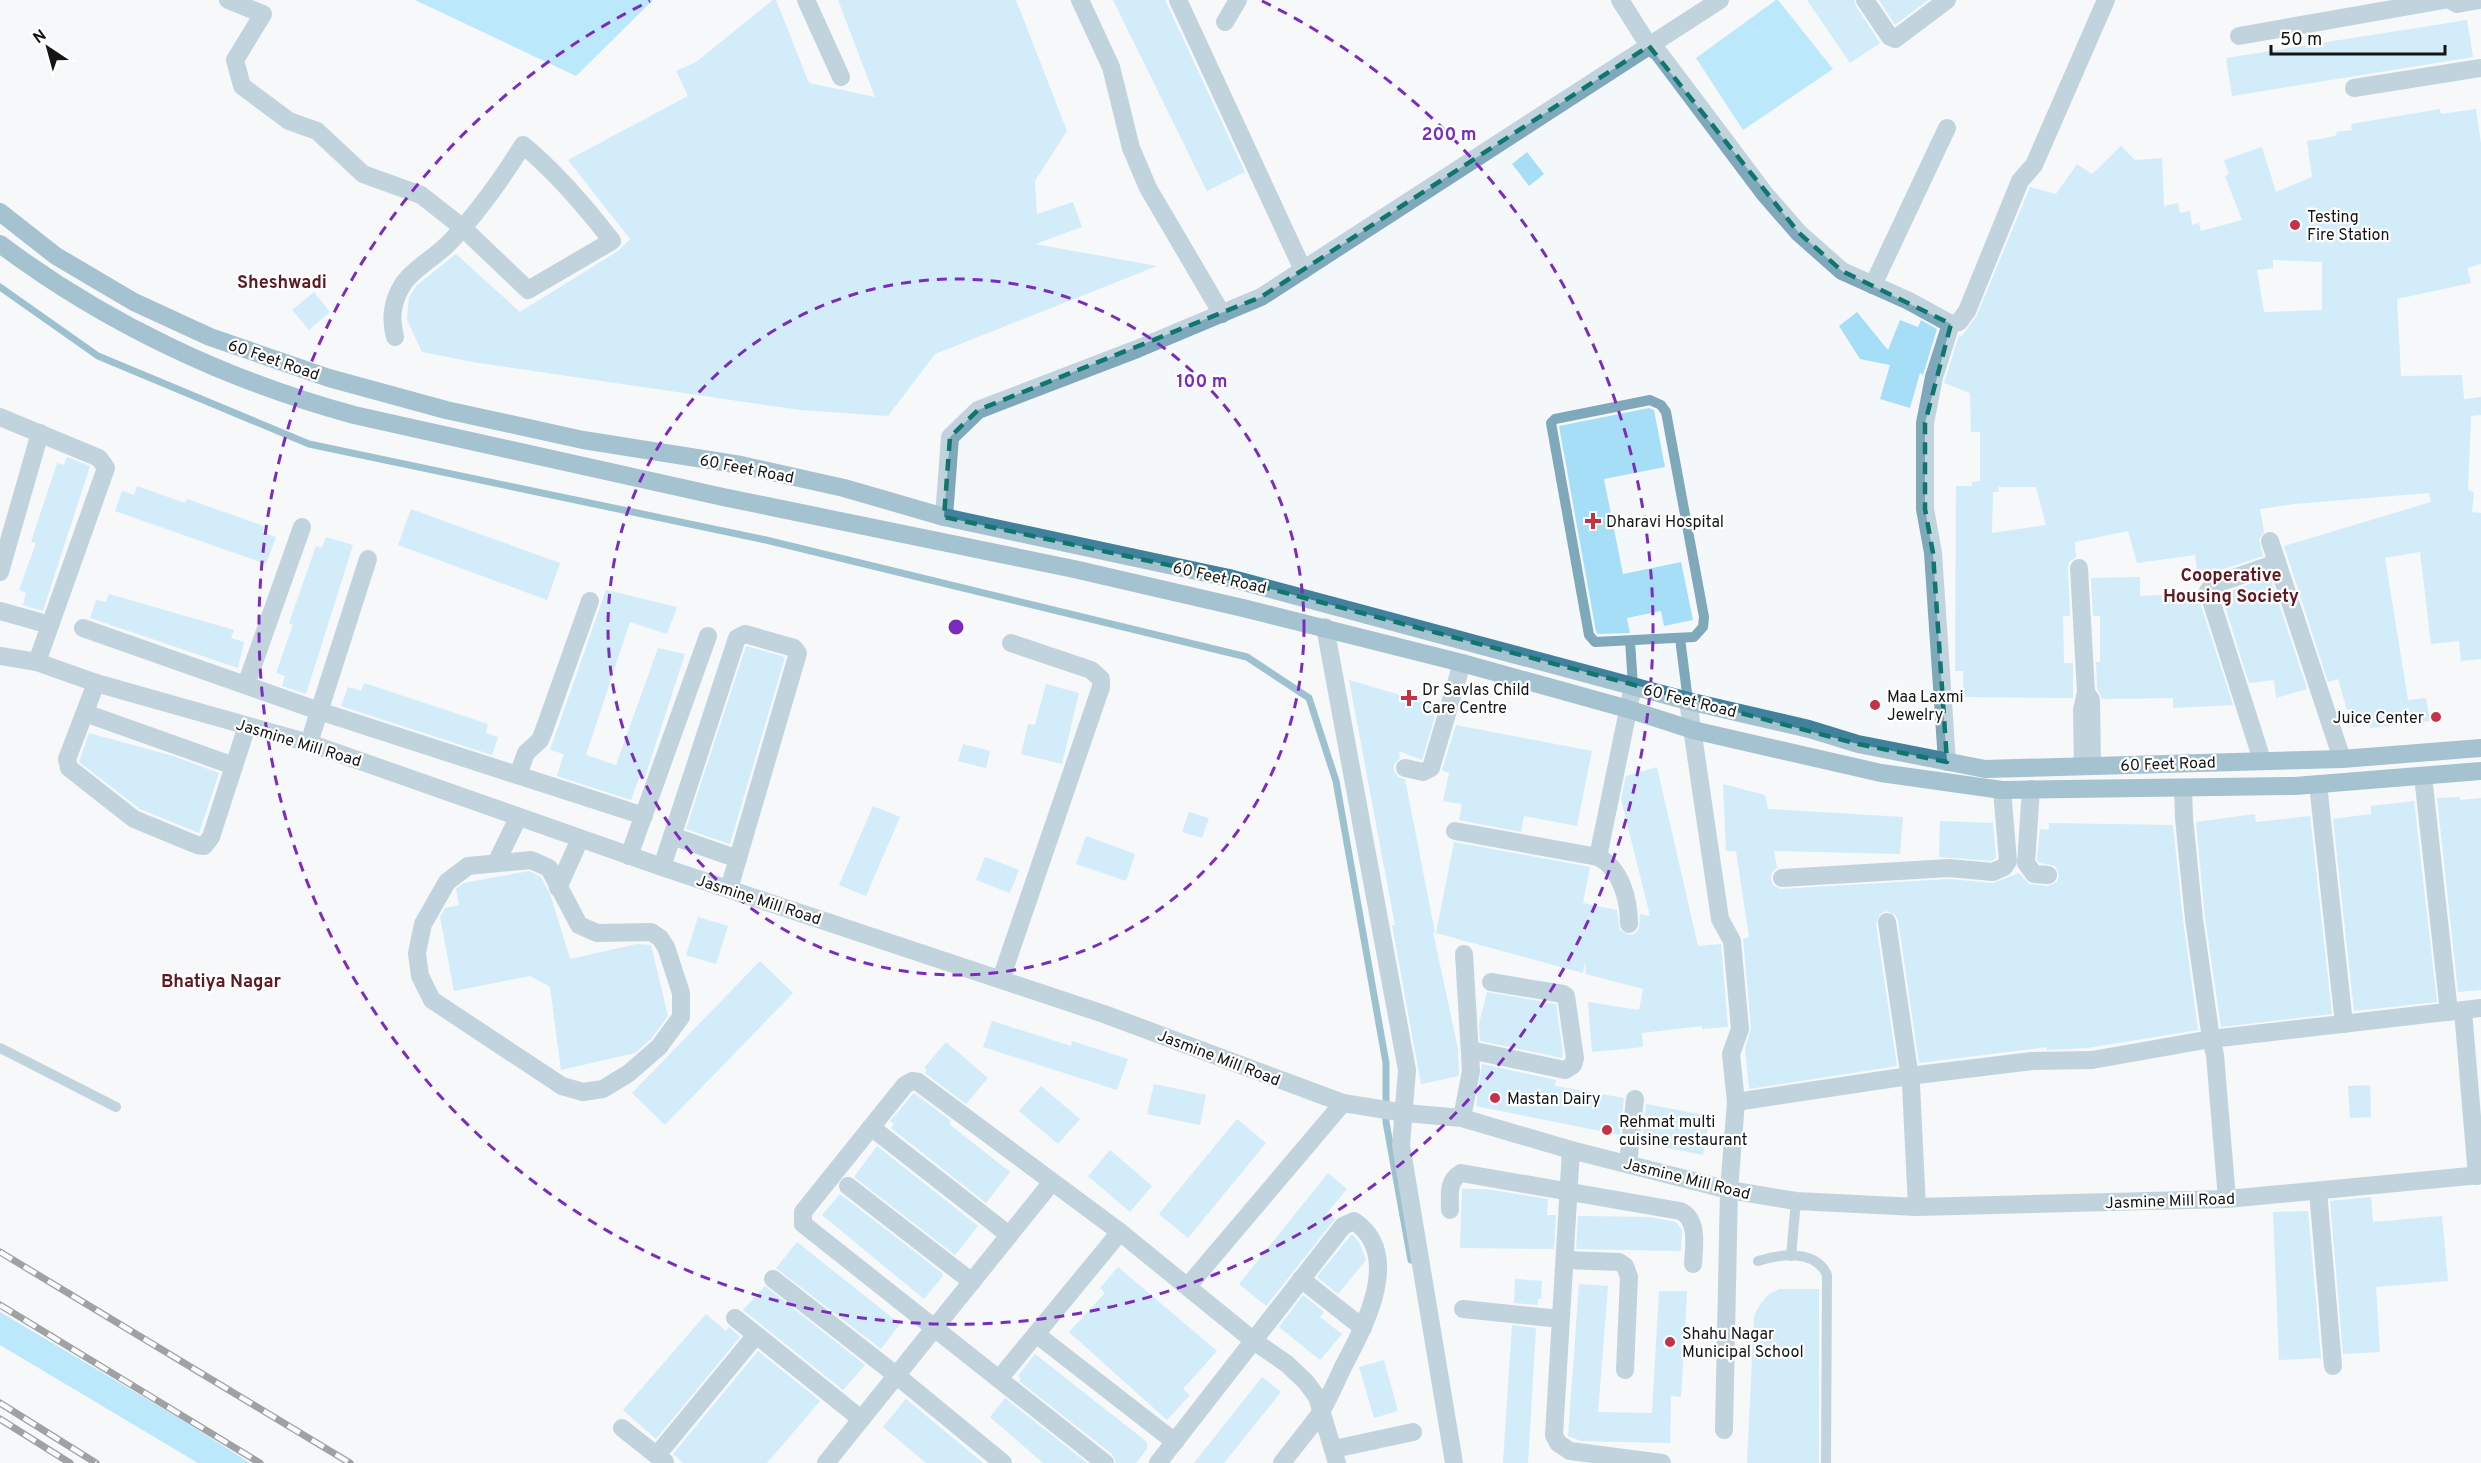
<svg xmlns="http://www.w3.org/2000/svg" width="2481" height="1463" font-family="Overpass,sans-serif">
<rect width="100%" height="100%" fill="#f5f8fa"/>
<!-- green -->
<g fill="#76d5fe">
<path d="M415 0H653L576 76Z"/>
<path d="M1776 0H1778L1833 69 1743 130 1696 58Z"/>
<path d="M0 1312 184 1421 250 1463H198L0 1345Z"/>
</g>
<g fill="none" stroke-linecap="round" stroke-linejoin="round">
<!-- stream -->
<path stroke="#347f9c" stroke-width="7" d="M0 287 98 356 309 444 766 540 1247 657 1309 698 1336 781 1386 1063V1122L1411 1260"/>
</g>
<!-- building -->
<g fill="#a6def8" fill-rule="evenodd">
<path d="M773 0H776L809 83 875 97 838 0H1016L1067 131 1035 181 1037 214 1073 202 1082 227 1035 244 1157 266 935 354 888 416 800 410 473 362 422 352 407 320 409 297 417 285 456 254 520 312 618 251 630 239 568 160 688 96 676 71 696 62Z"/>
<path d="M1113 0H1165L1245 172 1207 191Z"/>
<path d="M1807 0H1854L1856 6 1880 43 1850 63Z"/>
<path d="M1879 0H1928L1895 25Z"/>
<path d="M2467 20 2473 57 2232 96 2226 58Z"/>
<path d="M2440 109 2441 114 2476 109 2481 143V264L2467 268 2471 283 2397 299 2401 376 2462 375 2464 399 2481 397V415L2471 416 2468 490 2474 492 2472 512 2481 513V659L2461 661 2459 641 2431 644 2420 552 2385 558 2408 700 2426 698 2430 721 2370 728V724L2353 727 2350 709 2347 710 2338 679 2328 682 2284 546 2431 502 2429 493 2294 504 2260 509 2264 532 2259 539 2263 556 2209 574 2199 584 2195 555 2137 563 2128 531 2075 542 2076 557 2069 562 2068 569 2070 616H2063L2064 663H2073V698L1963 697V671H1955L1956 486H1972V482L1980 481V432H1971L1970 393 1944 383 1959 335 1962 336 1977 315 2030 187 2056 194 2077 164 2092 174 2121 146 2135 160 2162 158 2164 206 2178 203 2180 213 2190 211 2192 225 2199 223 2201 231 2242 220 2225 176 2229 174 2224 160 2262 147 2276 192 2312 177 2307 141 2325 138 2337 135 2336 132 2352 130 2351 124ZM2273 260 2322 262V310L2264 312 2257 270 2273 268ZM1998 487H2036L2046 525 1992 533 1993 492H1999Z"/>
<path d="M1527 152 1544 174 1529 186 1512 164Z"/>
<path d="M314 292 330 312 309 330 292 310Z"/>
<path d="M1857 312 1888 350 1900 320 1918 327 1921 320 1937 329 1923 375 1920 373 1910 408 1880 399 1890 365 1860 359 1839 326Z"/>
<path d="M1649 408 1654 410 1665 467 1604 479 1623 574 1681 562 1693 620 1664 626 1661 611 1627 618 1630 633 1598 634 1596 632 1559 426Z"/>
<path d="M67 457 90 466 43 611 23 605 26 593 19 590 36 543 31 542 57 463 64 465Z"/>
<path d="M137 486 185 503 187 499 264 526 262 532 276 537 266 564 115 511 122 491 134 495Z"/>
<path d="M411 509 560 563 547 600 398 545Z"/>
<path d="M326 537 353 545 306 694 282 686 285 676 276 673 293 625 289 623 316 546 322 548Z"/>
<path d="M2140 577V596L2197 593 2233 705 2173 708V698L2102 699 2097 688 2096 662H2100V616H2093L2091 578Z"/>
<path d="M2270 577 2307 689 2276 698 2274 680 2249 683 2221 594Z"/>
<path d="M606 590 677 607 667 634 630 622 586 755 616 765 658 648 685 654 644 780 639 778 631 800 557 776 564 754 550 750Z"/>
<path d="M109 594 234 630 231 638 244 642 238 668 90 618 96 600 106 602Z"/>
<path d="M746 646 785 657 730 844 686 829Z"/>
<path d="M1349 680 1438 706 1422 760 1399 751 1400 758 1394 765V771L1398 777 1405 779 1435 933 1433 932 1458 1049 1459 1076 1421 1084 1392 925H1395Z"/>
<path d="M364 683 488 724 486 733 498 737 492 755 341 706 348 687 361 691Z"/>
<path d="M1046 684 1079 693 1062 764 1021 754 1028 724 1035 725Z"/>
<path d="M1456 725 1592 751 1577 826 1524 816 1521 832 1459 820 1462 804 1443 801 1449 773 1442 770Z"/>
<path d="M89 733 173 756 219 773 199 833 140 809 79 762Z"/>
<path d="M963 744 990 751 986 768 958 761Z"/>
<path d="M1657 767 1698 946 1721 944 1728 1027 1702 1029V1026L1642 1033 1643 1047 1592 1052 1588 1002 1639 1010 1643 989 1586 974 1585 962 1583 973 1436 933 1454 842 1590 867 1583 903 1617 910 1620 930 1629 935 1634 934 1639 929 1640 914 1650 916 1621 799 1626 776Z"/>
<path d="M1723 784 1765 795 1768 809 1903 817 1900 854 1774 851 1777 868 1772 872 1771 879 1773 885 1780 889 1949 879 1993 883 2019 873 2029 884 2048 886 2057 882 2059 875 2055 866 2040 863 2037 860 2040 829 2049 830V823L2173 825 2183 920 2198 1030 2087 1048 2047 1050V1047L1919 1063 1898 920 1895 915 1886 911 1880 914 1876 924 1897 1066 1749 1089 1745 1049 1751 1028 1743 939 1749 937 1736 851H1726Z"/>
<path d="M2460 797V800L2481 798V990L2458 992 2437 798Z"/>
<path d="M2414 801 2437 1002 2354 1011 2333 819 2371 814V806Z"/>
<path d="M873 806 900 817 866 896 839 885Z"/>
<path d="M1189 812 1209 818 1202 838 1182 832Z"/>
<path d="M2255 814 2256 822 2310 816 2332 1014 2221 1027 2205 918 2196 822Z"/>
<path d="M1940 821 1993 823 1996 858 1991 861 1939 857Z"/>
<path d="M1086 836 1135 854 1126 881 1076 864Z"/>
<path d="M985 857 1019 870 1010 893 976 880Z"/>
<path d="M529 871 541 877 551 897 570 959 637 944 651 945 668 1016 651 1039 635 1053 561 1070 550 987 530 976 454 991 440 917 445 908 459 905 456 889 464 883Z"/>
<path d="M698 917 728 926 716 964 686 955Z"/>
<path d="M760 961 793 993 665 1125 632 1093Z"/>
<path d="M1487 992 1556 1004 1563 1053 1562 1058 1480 1041 1479 1024Z"/>
<path d="M992 1021 1071 1046 1072 1041 1128 1059 1117 1090 983 1047Z"/>
<path d="M946 1042 988 1078 966 1104 925 1073 927 1070 924 1068Z"/>
<path d="M1482 1064 1556 1080 1555 1086 1624 1098 1620 1135 1476 1106Z"/>
<path d="M1154 1084 1206 1095 1200 1125 1147 1114Z"/>
<path d="M2370 1085 2371 1117 2350 1118 2348 1086Z"/>
<path d="M1041 1086 1080 1119 1058 1144 1019 1111Z"/>
<path d="M914 1093 951 1121 949 1124 1010 1172 986 1203 891 1128 894 1124 890 1121Z"/>
<path d="M1646 1104 1710 1116 1703 1155 1642 1143Z"/>
<path d="M1237 1119 1266 1143 1188 1238 1159 1214Z"/>
<path d="M877 1146 978 1226 955 1255 854 1177Z"/>
<path d="M1110 1150 1152 1186 1130 1212 1088 1176Z"/>
<path d="M1328 1173 1347 1189 1327 1213 1335 1219 1266 1306 1239 1284Z"/>
<path d="M1462 1189H1485L1548 1199 1547 1215H1556L1554 1249 1460 1248Z"/>
<path d="M840 1194 942 1273 943 1276 924 1299 822 1215Z"/>
<path d="M2371 1197 2373 1222 2442 1216 2448 1281 2376 1287 2380 1352 2343 1354 2330 1201Z"/>
<path d="M2308 1211 2321 1358 2279 1360 2273 1212Z"/>
<path d="M1578 1216 1649 1217 1676 1222 1682 1230 1681 1251 1576 1249Z"/>
<path d="M1352 1234 1359 1242 1366 1260 1338 1294 1317 1277Z"/>
<path d="M797 1242 900 1324 881 1349 776 1268Z"/>
<path d="M1118 1267 1217 1351 1183 1389 1190 1395 1167 1420 1069 1332 1105 1293 1100 1288Z"/>
<path d="M1515 1279 1542 1281 1541 1299H1538V1305L1514 1303Z"/>
<path d="M1579 1284 1608 1286 1598 1412 1652 1413 1659 1291H1687L1681 1397 1671 1396 1670 1443 1581 1441 1568 1436Z"/>
<path d="M765 1286 865 1365 843 1390 743 1310Z"/>
<path d="M1780 1289H1819V1463H1747L1754 1316 1761 1303 1769 1294Z"/>
<path d="M1303 1295 1324 1312 1320 1317 1342 1334 1320 1360 1279 1327Z"/>
<path d="M706 1314 726 1331 729 1327 740 1337 656 1439 623 1410Z"/>
<path d="M1512 1325 1536 1328 1528 1463H1503Z"/>
<path d="M758 1351 820 1401 767 1463H683L673 1454Z"/>
<path d="M1035 1354 1147 1442V1449L1136 1463H1116L1112 1454 1019 1381 1021 1378 1018 1376Z"/>
<path d="M1384 1360 1398 1411 1374 1418 1359 1367Z"/>
<path d="M1262 1377 1281 1392 1224 1463H1194Z"/>
<path d="M1005 1398 1087 1463H1043L990 1417Z"/>
<path d="M906 1399 983 1463H926L883 1427Z"/>
</g>
<g fill="none" stroke-linecap="round" stroke-linejoin="round">
<!-- lane -->
<g stroke="#80a8bb" stroke-width="10">
<path d="M1650 400 1661 405 1666 412 1704 617 1703 627 1694 637 1595 642 1589 635 1551 423 1555 419Z"/>
<path d="M1680 638 1688 701"/>
<path d="M1630 641 1633 686"/>
<path d="M0 1048 116 1107"/>
<path d="M1791 1256 1796 1201"/>
<path d="M1758 1261C1780 1254 1816 1249 1827 1275L1826 1463"/>
</g>
<!-- street -->
<g stroke="#80a8bb" stroke-width="18">
<path d="M228 0 263 14 235 60 242 86 289 121 317 131 363 174 421 195 463 228 528 290 612 241C585 206 557 173 523 145 501 180 477 214 448 244 434 258 413 269 403 284 392 302 390 318 395 337"/>
<path d="M806 0 841 77"/>
<path d="M1080 0 1111 67 1131 148 1148 188 1222 314"/>
<path d="M1178 0 1303 270"/>
<path d="M1620 0 1649 46 1659 53 1765 194 1799 233 1842 271 1909 301 1951 324 1959 322 1967 311 2020 181 2034 165 2106 0"/>
<path d="M1865 0 1890 37 1895 39 1947 0"/>
<path d="M2450 0 2457 4 2479 0"/>
<path d="M1225 22 1238 0"/>
<path d="M2239 36 2444 0"/>
<path d="M2354 88 2481 68"/>
<path d="M1873 285 1947 128"/>
<path d="M0 417 99 458 106 468 37 662"/>
<path d="M944 517 950 437 978 410 1137 349 1261 297 1720 0"/>
<path d="M2270 541 2342 759"/>
<path d="M2079 568 2086 692"/>
<path d="M0 572 40 433"/>
<path d="M0 611 50 625"/>
<path d="M1325 627 1407 1070 1401 1145 1454 1463"/>
<path d="M83 628 319 711 644 816"/>
<path d="M0 656 37 662 96 683 309 743 662 867 1104 1014 1343 1103 1405 1113 1462 1118 1571 1150 1729 1190 1796 1201 1917 1207 2227 1199 2481 1175"/>
<path d="M96 683 67 759 69 768 134 819 197 845 204 846 211 837 247 726"/>
<path d="M246 685 302 527"/>
<path d="M1688 701 1720 919 1732 941 1740 1029 1731 1054 1736 1102 1729 1190 1724 1430"/>
<path d="M85 713 234 766"/>
<path d="M309 743 368 559"/>
<path d="M2262 760 2208 591 2213 585 2277 563"/>
<path d="M1947 762 1933 553 1925 509V423L1934 377 1951 324"/>
<path d="M2083 765 2082 710 2086 692 2091 700 2092 765"/>
<path d="M1405 768 1423 772 1431 768 1462 663"/>
<path d="M518 775 526 753 540 740 543 733 590 601"/>
<path d="M2423 776 2449 1012"/>
<path d="M2318 784 2344 1024"/>
<path d="M2031 789 2026 863 2034 874 2048 875"/>
<path d="M1455 831 1598 857"/>
<path d="M672 836 738 859"/>
<path d="M629 856 708 636"/>
<path d="M531 860 549 868 579 925 597 933 651 932 660 938 666 947 681 993V1017L659 1047 629 1073 603 1089 583 1092 562 1086 432 1000 420 976 417 953 423 924 447 882 468 866Z"/>
<path d="M497 861 518 818"/>
<path d="M662 867 737 638 745 634 794 648 798 653 729 889"/>
<path d="M1782 878 1949 868 1993 872 2004 867 2008 861 2002 790"/>
<path d="M558 888 580 839"/>
<path d="M1887 922 1911 1085 1917 1207"/>
<path d="M1629 924C1629 900 1621 868 1598 857L1633 686"/>
<path d="M1001 979 1101 687V679L1091 670 1011 643"/>
<path d="M2463 1011 2477 1176"/>
<path d="M1470 1050 1565 1070 1573 1065 1575 1058 1566 996 1563 994 1491 982"/>
<path d="M1736 1102 1909 1076 2032 1061 2092 1060 2211 1039 2194 919 2184 818 2183 789"/>
<path d="M1462 1118 1471 1071 1464 954"/>
<path d="M871 1127 1009 1235"/>
<path d="M1571 1150 1554 1435 1558 1443 1570 1451 1662 1463"/>
<path d="M1628 1164 1635 1099"/>
<path d="M848 1186 972 1282"/>
<path d="M2318 1191 2333 1366"/>
<path d="M2227 1199 2215 1055 2211 1039 2481 1008"/>
<path d="M1450 1210C1450 1195 1447 1181 1461 1173L1680 1211C1699 1219 1694 1247 1693 1264"/>
<path d="M1565 1260 1619 1262 1625 1266 1629 1277 1625 1370"/>
<path d="M773 1279 896 1375 1003 1463"/>
<path d="M1301 1279 1363 1328"/>
<path d="M1188 1286 1343 1103"/>
<path d="M1463 1309 1561 1319"/>
<path d="M735 1318 861 1419"/>
<path d="M1036 1334 1175 1442"/>
<path d="M999 1379 1120 1232"/>
<path d="M622 1428 665 1462"/>
<path d="M1334 1449 1413 1432"/>
<path d="M657 1455 756 1335"/>
<path d="M826 1463 1052 1182"/>
<path d="M1105 1463 803 1224V1212L905 1085 912 1081 918 1082 1120 1232 1254 1341 1287 1364 1306 1382 1317 1397 1337 1463"/>
<path d="M1158 1463 1343 1226 1354 1221C1404 1255 1364 1327 1343 1367 1336 1382 1329 1398 1321 1412 1309 1430 1294 1446 1282 1463"/>
</g>
<!-- secondary -->
<g stroke="#41819c" stroke-width="18">
<path d="M0 212 56 256 134 302 210 337 329 378 446 410 583 440 741 465 844 488 944 517 1229 578 1688 701 1809 729 1858 744 1985 769 2342 759 2481 748"/>
<path d="M0 244C105 323 228 381 354 415L723 497 1074 569 1243 608 1462 663 1628 709 1693 730 1881 773 2002 790 2295 786 2481 771"/>
</g>
<!-- rail casing -->
<g stroke="#373839" stroke-width="7">
<g id="rail">
<path d="M0 1252 350 1463"/>
<path d="M0 1305 260 1463"/>
<path d="M0 1403 96 1463"/>
<path d="M0 1419 70 1463"/>
</g>
</g>
<!-- rail -->
<use href="#rail" stroke="#fff" stroke-width="4.5" stroke-dasharray="14" stroke-linecap="butt"/>
</g>
<!-- marked area -->
<path d="M0 0H2481V1463H0ZM1649 46 1799 233 1842 271 1951 324 1925 423V509L1933 553 1947 762 1858 744 1229 578 944 517 950 437 978 410 1261 297Z" fill="#f5f8fa" fill-opacity=".55" fill-rule="evenodd"/>
<path fill="none" stroke="#0f766e" stroke-width="4.5" stroke-dasharray="12 8" stroke-linejoin="round" d="M1649 46 1799 233 1842 271 1951 324 1925 423V509L1933 553 1947 762 1858 744 1229 578 944 517 950 437 978 410 1261 297Z"/>
<!-- distance rings -->
<g fill="none" stroke="#7b2cbf" stroke-width="3" stroke-dasharray="10 8">
<circle cx="956" cy="627" r="348"/>
<path d="M1262 1A697 697 0 1 1 650 1"/>
</g>
<!-- markers -->
<g fill="#c33246" stroke="#fff" stroke-width="2">
<circle cx="2295" cy="225" r="6"/>
<path d="M1590 512h6v6h6v6h-6v6h-6v-6h-6v-6h6z"/>
<path d="M1406 689h6v6h6v6h-6v6h-6v-6h-6v-6h6z"/>
<circle cx="1875" cy="705" r="6"/>
<circle cx="2436" cy="717" r="6"/>
<circle cx="1495" cy="1098" r="6"/>
<circle cx="1607" cy="1130" r="6"/>
<circle cx="1670" cy="1342" r="6"/>
</g>
<g text-anchor="middle" stroke-width="4.5" stroke-linejoin="round" paint-order="stroke">
<!-- poi labels -->
<g font-size="16" fill="#141515" stroke="#fff" text-anchor="start">
<text x="2307" y="222">Testing<tspan x="2307" dy="18">Fire Station</tspan></text>
<text x="1606" y="527">Dharavi Hospital</text>
<text x="1422" y="695">Dr Savlas Child<tspan x="1422" dy="18">Care Centre</tspan></text>
<text x="1887" y="702">Maa Laxmi<tspan x="1887" dy="18">Jewelry</tspan></text>
<text x="2424" y="723" text-anchor="end">Juice Center</text>
<text x="1507" y="1104">Mastan Dairy</text>
<text x="1619" y="1127">Rehmat multi<tspan x="1619" dy="18">cuisine restaurant</tspan></text>
<text x="1682" y="1339">Shahu Nagar<tspan x="1682" dy="18">Municipal School</tspan></text>
</g>
<!-- street labels -->
<g font-size="16" fill="#141515" stroke="#fff">
<text transform="translate(274 359) rotate(19)" y="6">60 Feet Road</text>
<text transform="translate(747 468) rotate(11)" y="6">60 Feet Road</text>
<text transform="translate(1220 577) rotate(13)" y="6">60 Feet Road</text>
<text transform="translate(1690 700) rotate(14)" y="6">60 Feet Road</text>
<text transform="translate(299 742) rotate(17)" y="6">Jasmine Mill Road</text>
<text transform="translate(2168 763) rotate(-2)" y="6">60 Feet Road</text>
<text transform="translate(759 899) rotate(18)" y="6">Jasmine Mill Road</text>
<text transform="translate(1219 1057) rotate(21)" y="6">Jasmine Mill Road</text>
<text transform="translate(1687 1178) rotate(14)" y="6">Jasmine Mill Road</text>
<text transform="translate(2170 1200) rotate(-2)" y="6">Jasmine Mill Road</text>
</g>
<!-- neighbourhood labels -->
<g font-size="18" font-weight="bold" fill="#5f1921" stroke="#fff">
<text x="282" y="288">Sheshwadi</text>
<text x="2231" y="581">Cooperative<tspan x="2231" dy="21">Housing Society</tspan></text>
<text x="221" y="987">Bhatiya Nagar</text>
</g>
</g>
<circle cx="956" cy="627" r="9" fill="#7b2cbf" stroke="#fff" stroke-width="3"/>
<g font-size="18" text-anchor="middle" font-weight="bold" fill="#7b2cbf" stroke="#fff" stroke-width="4.5" stroke-linejoin="round" paint-order="stroke">
<text x="1449" y="140">200 m</text>
<text x="1202" y="387">100 m</text>
</g>
<!-- north arrow -->
<g transform="translate(48 48) rotate(324)" stroke="#ffffff" stroke-width="4.5" paint-order="stroke">
<path d="M0-4.5L10 22L0 15L-10 22Z" fill="#141515"/>
<text y="-9" font-size="16" font-weight="bold" text-anchor="middle" fill="#141515">N</text>
</g>
<!-- scale -->
<path d="M2271 45v9h174v-9" fill="none" stroke="#141515" stroke-width="3"/>
<text x="2280" y="45" font-size="18" fill="#141515" stroke="#ffffff" stroke-width="4.5" paint-order="stroke">50 m</text>
</svg>
